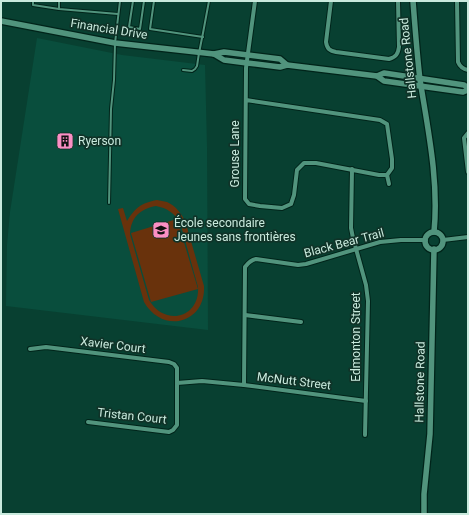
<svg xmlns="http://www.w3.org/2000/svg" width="469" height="515" font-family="Roboto,sans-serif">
<rect width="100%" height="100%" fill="#084031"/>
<!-- built -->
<path fill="#094e3d" d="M37 38 122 55 205 65 207 147 208 330 6 306 7 245 10 212Z"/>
<!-- green -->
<g fill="#69320c" fill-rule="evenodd">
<path d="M157 200C160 201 164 201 167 202 176 206 183 215 186 224L204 286C206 323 163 335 144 302L118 209 123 208 127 221C135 208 141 203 157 200ZM156 206C167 208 174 213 180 222L198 287C200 318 165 327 149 300L130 234C131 217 140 209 156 206Z"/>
<path d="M177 219 198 289 151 302 131 233Z"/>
</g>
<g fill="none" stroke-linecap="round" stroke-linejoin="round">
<!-- lane casing -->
<g stroke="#00241a" stroke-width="4">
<g id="lane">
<path d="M33 1V5L59 9"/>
<path d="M59 1V9L118 14"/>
<path d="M133 1 129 27 140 29 144 1"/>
<path d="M154 1 150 29 203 37"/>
<path d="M183 70 192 71 195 69 197 66 199 53 203 33 209 1"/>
<path d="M109 203 111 109 114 80 115 43 120 1"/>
</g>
</g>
<!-- street casing -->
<g stroke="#00241a" stroke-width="6">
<g id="street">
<path d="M331 1 326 42C327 49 330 51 336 52L389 59C396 57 398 54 399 47L398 1"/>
<path d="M457 1 458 62C460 67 463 69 468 70"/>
<path d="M246 100 380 120 387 124 392 159V168L387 175H379L316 163H304L297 170 294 195 291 204 282 208 260 206 249 204 245 199 246 68 255 1"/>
<path d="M468 133 464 138 468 172"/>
<path d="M352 169 351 228 353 238 366 285 368 301 365 435"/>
<path d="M387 175 389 184"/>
<path d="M443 240 468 237"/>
<path d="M245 315 301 322"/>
<path d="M30 349 46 347 169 362 174 364 177 368V425L173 430 169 432 88 422"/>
<path d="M177 383 202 381 244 385 366 401"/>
<path d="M244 385 245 267C248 263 251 260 256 259L298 265 306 264 380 242 401 240H426"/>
</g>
</g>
<!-- secondary casing -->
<g stroke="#00241a" stroke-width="8">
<g id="secondary">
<path d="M413 1C415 27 417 54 420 80 428 130 439 181 434 232"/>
<path d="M1 21 115 43 214 54 224 60 247 63 280 67 287 65 377 76 384 81 463 92 468 90"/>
<path d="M214 54 224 52 280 59 287 65"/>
<path d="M377 76 384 73 464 85 468 88"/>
<circle cx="434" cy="241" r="9"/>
<path d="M424 514V494L430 434 434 249"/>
</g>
</g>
<!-- lane -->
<use href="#lane" stroke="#51947d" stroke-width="2"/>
<!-- street -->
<use href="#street" stroke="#51947d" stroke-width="4"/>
<!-- secondary -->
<use href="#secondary" stroke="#51947d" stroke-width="5.5"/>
</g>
<!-- icons -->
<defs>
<g id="building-square" transform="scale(0.9)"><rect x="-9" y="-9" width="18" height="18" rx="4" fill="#fb8fc4" stroke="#103328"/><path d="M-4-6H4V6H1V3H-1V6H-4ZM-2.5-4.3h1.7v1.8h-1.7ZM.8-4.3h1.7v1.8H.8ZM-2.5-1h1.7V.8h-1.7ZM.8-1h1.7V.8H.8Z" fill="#111"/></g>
<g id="school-square" transform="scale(0.9)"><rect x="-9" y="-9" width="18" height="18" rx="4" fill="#fb8fc4" stroke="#103328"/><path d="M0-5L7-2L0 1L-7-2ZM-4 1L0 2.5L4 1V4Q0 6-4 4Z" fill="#111"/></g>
</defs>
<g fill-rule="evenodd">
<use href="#building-square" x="65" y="141"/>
<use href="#school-square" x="161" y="230"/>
</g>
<g text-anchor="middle" stroke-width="3.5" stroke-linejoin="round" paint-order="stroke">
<!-- street labels -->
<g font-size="12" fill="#c9eadd" stroke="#103328">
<text transform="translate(109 29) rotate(9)" y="4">Financial Drive</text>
<text transform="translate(408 58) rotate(-96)" y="4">Hallstone Road</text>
<text transform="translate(235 154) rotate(-90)" y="4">Grouse Lane</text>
<text transform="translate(344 243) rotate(-15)" y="4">Black Bear Trail</text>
<text transform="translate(356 337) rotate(-90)" y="4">Edmonton Street</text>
<text transform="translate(113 345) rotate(7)" y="4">Xavier Court</text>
<text transform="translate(294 381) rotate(7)" y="4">McNutt Street</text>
<text transform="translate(420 382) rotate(-89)" y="4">Hallstone Road</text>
<text transform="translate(132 416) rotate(6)" y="4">Tristan Court</text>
</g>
<!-- poi labels -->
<g font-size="12" fill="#c9eadd" stroke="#103328" text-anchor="start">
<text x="78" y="145">Ryerson</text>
<text x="174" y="227">École secondaire<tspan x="174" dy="14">Jeunes sans frontières</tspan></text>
</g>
</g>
<!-- border -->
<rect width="469" height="515" fill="none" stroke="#c9eadd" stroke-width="4"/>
</svg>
